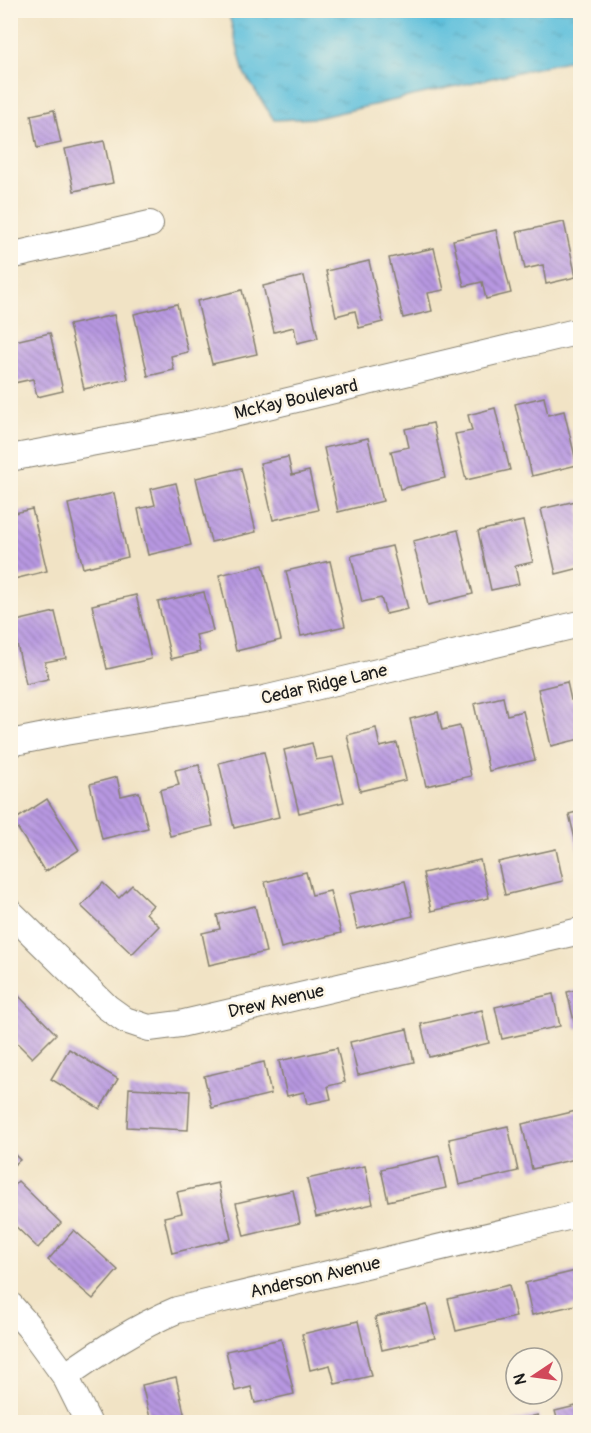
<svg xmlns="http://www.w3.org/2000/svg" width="591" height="1433" font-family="Pangolin,sans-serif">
<defs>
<pattern id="water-ripples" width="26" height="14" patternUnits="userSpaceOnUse" patternTransform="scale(1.5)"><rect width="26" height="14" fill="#5ec0dc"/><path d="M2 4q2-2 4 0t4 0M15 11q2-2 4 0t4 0" fill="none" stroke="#51a4bc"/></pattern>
<pattern id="building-back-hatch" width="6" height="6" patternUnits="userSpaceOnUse" patternTransform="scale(1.5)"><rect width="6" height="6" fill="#b898e2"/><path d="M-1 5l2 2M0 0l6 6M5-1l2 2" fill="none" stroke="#957bb6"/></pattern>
</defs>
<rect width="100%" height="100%" fill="#fcf5e5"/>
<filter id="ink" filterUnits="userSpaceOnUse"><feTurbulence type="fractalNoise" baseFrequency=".0167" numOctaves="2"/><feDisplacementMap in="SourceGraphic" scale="12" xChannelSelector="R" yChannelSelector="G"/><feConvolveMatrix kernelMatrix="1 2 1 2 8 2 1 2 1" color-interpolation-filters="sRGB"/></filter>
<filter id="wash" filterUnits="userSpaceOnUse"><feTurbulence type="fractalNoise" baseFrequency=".008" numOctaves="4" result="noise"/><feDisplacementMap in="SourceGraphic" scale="24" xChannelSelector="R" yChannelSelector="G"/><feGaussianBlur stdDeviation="1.35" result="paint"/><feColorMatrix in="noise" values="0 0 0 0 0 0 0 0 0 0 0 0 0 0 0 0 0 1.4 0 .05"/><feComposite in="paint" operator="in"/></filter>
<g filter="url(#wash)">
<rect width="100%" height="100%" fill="#f1e3c5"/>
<!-- water -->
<path fill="url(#water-ripples)" stroke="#3d6e7c" stroke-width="1.5" d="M228 11H580V58L316 118 274 120 244 73Z"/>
<g id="blocks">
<!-- building -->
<g fill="url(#building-back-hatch)">
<path d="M54 110 61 143 37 148 31 115Z"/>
<path d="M104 141 113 183 74 191 65 149Z"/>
<path d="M564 222 576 277 546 284 543 265 525 269 517 232Z"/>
<path d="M496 230 511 293 486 299 482 282 464 286 453 240Z"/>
<path d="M434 248 444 290 428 293 432 311 403 318 389 258Z"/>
<path d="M369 261 383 322 359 328 355 311 336 316 326 271Z"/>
<path d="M304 276 318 338 297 343 294 327 274 332 263 286Z"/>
<path d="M242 290 257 354 212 364 197 301Z"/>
<path d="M177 304 188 352 171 356 174 370 148 376 134 314Z"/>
<path d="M114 315 128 379 84 389 69 325Z"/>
<path d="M50 333 63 391 37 397 33 379 14 383 10 366V342Z"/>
<path d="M544 397 548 415 564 411 577 465 532 476 515 404Z"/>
<path d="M495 408 510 470 466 480 455 434 472 431 468 415Z"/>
<path d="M433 423 445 478 400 489 391 451 409 447 405 429Z"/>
<path d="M368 438 383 501 338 512 324 448Z"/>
<path d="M288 457 292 475 309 471 318 510 273 520 260 463Z"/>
<path d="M241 468 256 532 211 542 196 478Z"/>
<path d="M176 483 191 545 148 555 138 509 155 505 151 489Z"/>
<path d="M114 493 128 557 83 568 68 504Z"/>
<path d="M580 500V568L556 574 541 509Z"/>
<path d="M32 509 47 571 10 580V514Z"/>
<path d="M523 521 533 562 515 566 519 584 491 590 478 531Z"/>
<path d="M458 530 473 594 428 605 413 541Z"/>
<path d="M392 546 408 609 386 614 381 598 362 602 351 556Z"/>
<path d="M330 561 345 626 301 636 286 571Z"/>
<path d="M263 565 281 640 236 651 219 575Z"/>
<path d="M204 592 213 631 196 635 200 652 171 659 158 602Z"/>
<path d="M136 595 151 659 107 669 92 605Z"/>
<path d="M55 612 66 658 45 662 48 679 26 684 12 622Z"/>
<path d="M567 682 571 700 580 698V739L551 746 538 689Z"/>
<path d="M503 697 507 715 523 711 535 760 489 771 474 704Z"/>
<path d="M438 712 442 730 460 726 471 776 426 786 410 719Z"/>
<path d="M376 728 380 747 397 743 406 780 360 791 347 735Z"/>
<path d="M312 743 316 760 333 757 344 802 299 813 284 750Z"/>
<path d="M264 752 279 817 234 828 219 763Z"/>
<path d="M199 765 213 826 170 836 160 790 179 785 175 770Z"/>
<path d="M117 777 121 796 139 792 148 828 102 839 90 784Z"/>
<path d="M47 799 79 850 45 872 13 821Z"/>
<path d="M580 811V860L569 814Z"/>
<path d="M556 849 563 881 505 895 498 862Z"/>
<path d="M480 860 489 898 431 911 423 873Z"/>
<path d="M306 872 312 895 330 891 341 933 281 948 265 882Z"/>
<path d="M405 881 413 916 357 929 349 894Z"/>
<path d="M103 883 119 898 132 885 153 905 146 913 159 926 132 954 81 906Z"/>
<path d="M255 906 266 952 209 965 202 933 220 929 217 915Z"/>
<path d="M580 989V1028L576 1029 567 992Z"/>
<path d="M14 991 56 1034 32 1058 10 1036V994Z"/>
<path d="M553 994 560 1026 502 1039 495 1007Z"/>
<path d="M482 1010 489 1043 429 1057 421 1024Z"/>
<path d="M407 1029 414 1062 358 1075 350 1042Z"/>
<path d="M337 1048 345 1082 328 1086 331 1099 307 1104 304 1092 287 1096 279 1061Z"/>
<path d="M69 1049 118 1079 100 1109 51 1079Z"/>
<path d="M264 1062 271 1094 212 1108 204 1076Z"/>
<path d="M129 1088 190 1091 188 1130 127 1127Z"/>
<path d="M580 1110V1158L532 1169 522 1124Z"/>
<path d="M508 1126 518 1171 459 1185 449 1139Z"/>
<path d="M10 1150 20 1160 10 1168Z"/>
<path d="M439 1156 446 1188 388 1201 381 1169Z"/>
<path d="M365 1166 373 1204 316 1217 307 1179Z"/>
<path d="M18 1181 61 1223 38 1248 10 1221V1189Z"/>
<path d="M218 1183 231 1239 172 1253 164 1217 182 1213 177 1192Z"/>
<path d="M293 1190 300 1223 244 1236 236 1203Z"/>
<path d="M74 1230 118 1270 93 1299 48 1260Z"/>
<path d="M580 1270V1304L532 1315 525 1283Z"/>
<path d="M509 1285 516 1317 456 1331 448 1299Z"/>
<path d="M427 1305 435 1338 382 1350 375 1317Z"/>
<path d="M358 1321 371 1376 335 1384 330 1365 310 1370 302 1334Z"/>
<path d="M281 1339 294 1394 255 1403 251 1387 235 1391 226 1351Z"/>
<path d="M176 1377 186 1422H151L142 1385Z"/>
<path d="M580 1405V1422H558L555 1411Z"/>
<path d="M538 1415 540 1422H510Z"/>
<path d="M439 1418 440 1422H426Z"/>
</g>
</g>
</g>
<g filter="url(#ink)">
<use href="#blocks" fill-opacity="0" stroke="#868070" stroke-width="1.5"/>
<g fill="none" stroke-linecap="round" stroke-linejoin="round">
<!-- minor casing -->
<g stroke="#868070" stroke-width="28">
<g id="minor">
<path d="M10 256 150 224"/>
<path d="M10 458 192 424 580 331"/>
<path d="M10 743 65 732 264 699 580 624"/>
<path d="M10 912 107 1007 125 1020 149 1028 180 1024 580 931"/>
<path d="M10 1305 30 1328 65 1376 88 1422"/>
<path d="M65 1376C101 1351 136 1327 177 1310L580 1214"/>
</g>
</g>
<!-- minor -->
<use href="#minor" stroke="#fff" stroke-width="26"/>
</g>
</g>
<g text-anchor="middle" stroke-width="5" stroke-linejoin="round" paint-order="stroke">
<!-- street labels -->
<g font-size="18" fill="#1c1c1c" stroke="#fcf5e5">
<text transform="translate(296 399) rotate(-13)" y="6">McKay Boulevard</text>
<text transform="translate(324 684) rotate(-13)" y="6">Cedar Ridge Lane</text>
<text transform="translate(276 1001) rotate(-13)" y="6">Drew Avenue</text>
<text transform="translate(315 1277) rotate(-13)" y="6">Anderson Avenue</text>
</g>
</g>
<!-- margin -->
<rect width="591" height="1433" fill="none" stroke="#fcf5e5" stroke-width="36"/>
<!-- north arrow -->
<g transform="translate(534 1376) rotate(257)"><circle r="28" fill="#fcf5e5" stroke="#a29e95" stroke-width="1.5"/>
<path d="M0-4.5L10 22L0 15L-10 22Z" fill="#d1495b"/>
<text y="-9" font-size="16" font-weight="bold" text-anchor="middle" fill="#1c1c1c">N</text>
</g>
</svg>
